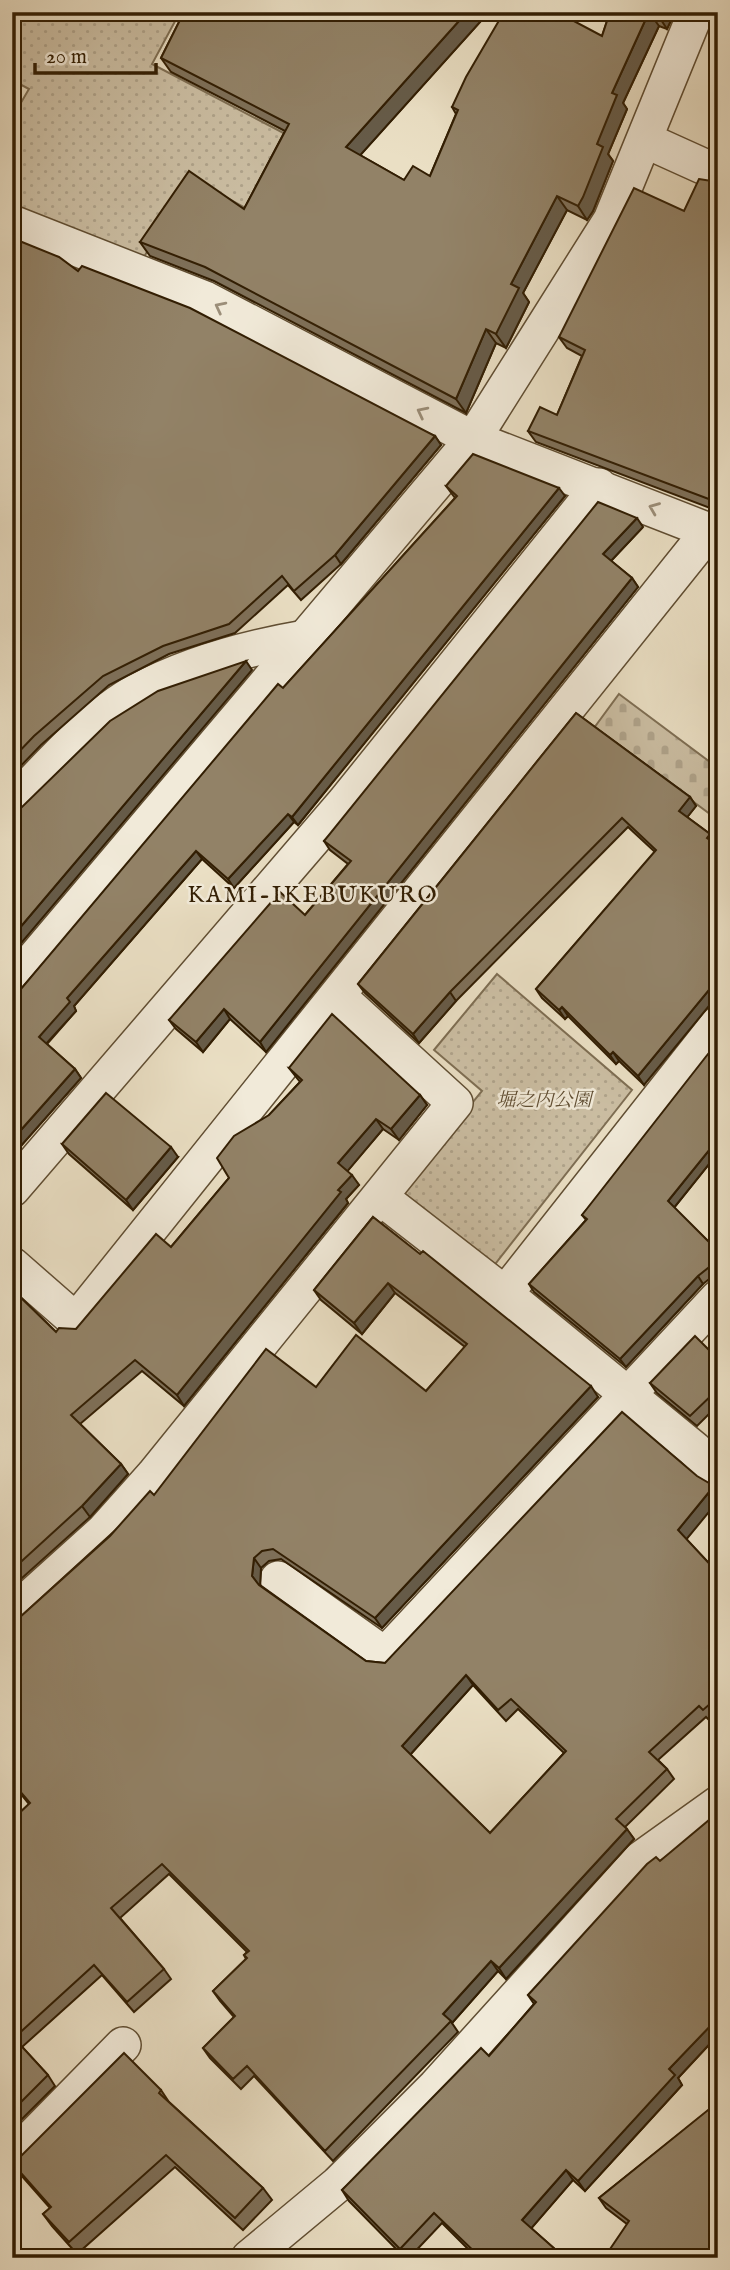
<svg xmlns="http://www.w3.org/2000/svg" width="730" height="2270" font-family="'IM FELL English','Noto Serif JP',serif">
<defs>
<pattern id="grass-dots" width="8" height="8" patternUnits="userSpaceOnUse" patternTransform="scale(1.75)"><rect width="8" height="8" fill="#cbbea3"/><path d="M2 2h.1M6 6h.1" fill="none" stroke="#afa38b" stroke-width="1.8" stroke-linecap="round"/></pattern>
<pattern id="cemetery-stones" width="16" height="16" patternUnits="userSpaceOnUse" patternTransform="scale(1.75)"><rect width="16" height="16" fill="#cbbea3"/><path d="M2 7V4a2 2 0 0 1 4 0v3zM10 15v-3a2 2 0 0 1 4 0v3z" fill="#afa38b"/></pattern>
</defs>
<rect width="100%" height="100%" fill="#eadfc4"/>
<filter id="stains"><feTurbulence type="fractalNoise" baseFrequency=".00286" numOctaves="4"/><feColorMatrix values="0 0 0 0 .2 0 0 0 0 .09 0 0 0 0 .02 0 0 0 .5 -.17"/></filter>
<radialGradient id="worn" r=".72"><stop offset=".6" stop-color="#630" stop-opacity="0"/><stop offset="1" stop-color="#630" stop-opacity=".3"/></radialGradient>
<!-- grass -->
<g fill="url(#grass-dots)" stroke="#7e6e53" stroke-width="2">
<path d="M12 12H180L152 64 295 139 256 214 188 176 142 261 12 207V118L29 89 12 80Z"/>
<path d="M497 974 632 1090 492 1268 399 1193 482 1091 434 1050Z"/>
</g>
<!-- cemetery -->
<path fill="url(#cemetery-stones)" stroke="#7e6e53" stroke-width="2" d="M619 694 718 768V820L594 728Z"/>
<g fill="none" stroke-linecap="round" stroke-linejoin="round">
<!-- minor casing -->
<g stroke="#604e33" stroke-width="38">
<g id="minor">
<path d="M645 140 718 173"/>
<path d="M12 223 205 299 473 439 709 531 718 532"/>
<path d="M12 804C46 769 93 715 136 692 188 664 247 648 305 638"/>
<path d="M12 985 473 439 611 220 696 12"/>
<path d="M12 1189 345 802 599 486"/>
<path d="M380 1197 505 1294 694 1449 718 1472"/>
<path d="M12 1265 76 1321 709 531"/>
<path d="M505 1294 718 1024"/>
<path d="M278 1579 385 1655 718 1298"/>
<path d="M12 1614 104 1531 154 1475 455 1103 338 996"/>
<path d="M12 2158 123 2045"/>
<path d="M249 2258 338 2184 436 2086 641 1859 718 1804"/>
</g>
</g>
<!-- minor -->
<use href="#minor" stroke="#f1ead9" stroke-width="35"/>
</g>
<!-- wall -->
<g fill="#7e7059" stroke="#321e03" stroke-width="2" fill-rule="evenodd">
<path d="M184 12H489L360 155 404 180 430 176 456 114 452 107 602 36 610 12H675L667 29 659 26 623 103 627 109 608 154 613 161 593 211 587 220 567 210 523 293 529 302 506 348 496 343 466 413 214 281 150 256 140 242 244 209 285 131 171 72 161 58Z"/>
<path d="M718 182V511L536 442 528 431 557 415 582 356 567 348 559 337 684 211Z"/>
<path d="M12 247 78 271 435 436 441 445 341 564 301 600 288 585 235 633 169 654 109 685 41 745 12 775Z"/>
<path d="M446 486 565 496 298 825 294 822 234 888 202 859 74 1006 76 1011 47 1044 75 1069 81 1078 12 1156 21 989 283 688 455 498Z"/>
<path d="M643 527 611 561 632 578 638 587 266 1052 230 1019 203 1052 176 1029 169 1020 305 915 348 864 330 850 324 841Z"/>
<path d="M576 713 690 797 696 806 687 817 710 834 716 843 644 1085 619 1061 616 1064 568 1016 565 1019 542 998 536 989 655 852 628 827 456 1001 419 1043 365 993 358 984Z"/>
<path d="M718 1061V1153L674 1208 718 1251V1272L703 1284 626 1367 534 1292 529 1284 586 1220 582 1215Z"/>
<path d="M289 1068 420 1095 427 1105 399 1140 383 1129 347 1171 359 1185 346 1199 348 1203 184 1406 142 1371 80 1424 121 1464 128 1474 90 1517 12 1587V1289L56 1332 76 1329 171 1247 229 1178 269 1115 300 1082Z"/>
<path d="M62 1144 178 1157 133 1210 69 1154Z"/>
<path d="M373 1217 598 1397 382 1628 281 1559 269 1561 261 1568 260 1585 366 1661 385 1663 686 1539 718 1573V1714L710 1721 706 1717 658 1760 667 1769 674 1779 625 1827 634 1839 506 1979 498 1971 452 2023 458 2032 333 2161 254 2076 241 2089 210 2058 203 2048 234 2017 220 2001 213 1991 246 1959 244 1955 247 1952 169 1874 120 1918 164 1969 171 1979 134 2012 102 1975 22 2047 48 2075 55 2086 12 2129V1820L29 1804 12 1783V1622L18 1619 154 1495 316 1387 426 1391 465 1347 395 1293 362 1334 321 1300 314 1290ZM473 1685 506 1721 518 1709 564 1753 490 1833 410 1755Z"/>
<path d="M718 1359V1405L697 1426 657 1393 650 1383Z"/>
<path d="M718 1819V2035L678 2078 682 2085 585 2191 573 2180 531 2228 565 2258H477L442 2223 409 2258H405L349 2201 342 2190 489 2056 534 2004 528 1995 660 1861Z"/>
<path d="M161 2090 169 2102 263 2188 272 2200 243 2230 175 2167 77 2254 52 2226 43 2214 50 2208 21 2175 13 2164Z"/>
<path d="M718 2103 627 2224 606 2208 599 2198Z"/>
</g>
<!-- shaded-wall -->
<g fill="#665b48" stroke="#321e03" stroke-width="2">
<path d="M467 12H489L355 161 346 147Z"/>
<path d="M649 12 659 26 623 103 627 109 608 154 613 161 593 211 587 220 578 206 612 93Z"/>
<path d="M659 12H675L667 29 658 15Z"/>
<path d="M12 76 18 85 12 97Z"/>
<path d="M557 196 567 210 523 293 529 302 506 348 496 334 511 284Z"/>
<path d="M486 329 496 343 466 413 456 399Z"/>
<path d="M435 436 441 445 341 564 335 555Z"/>
<path d="M559 488 565 496 298 825 292 817Z"/>
<path d="M718 494V507L714 501Z"/>
<path d="M637 518 643 527 609 563 603 554Z"/>
<path d="M632 578 638 587 266 1052 260 1042Z"/>
<path d="M246 661 252 670 12 954V937Z"/>
<path d="M690 797 696 806 685 820 679 811Z"/>
<path d="M288 814 294 822 234 888 228 879Z"/>
<path d="M710 834 716 843 713 847 707 838Z"/>
<path d="M196 851 202 859 74 1006 76 1011 45 1045 39 1037 67 998Z"/>
<path d="M718 979V995L644 1085 638 1076Z"/>
<path d="M450 992 456 1001 419 1043 413 1034Z"/>
<path d="M562 1007 568 1016 565 1019 559 1010Z"/>
<path d="M224 1009 230 1019 203 1052 196 1042Z"/>
<path d="M613 1052 619 1061 616 1064 610 1055Z"/>
<path d="M75 1069 81 1078 12 1156V1140Z"/>
<path d="M420 1095 427 1105 399 1140 391 1129Z"/>
<path d="M376 1119 383 1129 346 1173 338 1163Z"/>
<path d="M714 1144 718 1149V1153L673 1209 668 1201Z"/>
<path d="M171 1147 178 1157 133 1210 126 1200Z"/>
<path d="M352 1175 359 1185 346 1199 348 1203 184 1406 177 1395 338 1190Z"/>
<path d="M698 1276 703 1284 626 1367 620 1359Z"/>
<path d="M388 1283 395 1293 362 1334 354 1323Z"/>
<path d="M591 1386 598 1397 382 1628 375 1618Z"/>
<path d="M121 1464 128 1474 90 1517 82 1506Z"/>
<path d="M714 1486 718 1491V1501L685 1541 678 1530Z"/>
<path d="M254 1558 261 1568 260 1587 252 1576Z"/>
<path d="M466 1675 473 1685 409 1756 402 1746Z"/>
<path d="M627 1829 634 1839 506 1979 499 1968Z"/>
<path d="M491 1961 498 1971 452 2023 443 2014Z"/>
<path d="M714 2022 718 2027V2035L678 2078 682 2085 585 2191 578 2181 669 2069Z"/>
<path d="M566 2170 573 2180 529 2231 522 2220Z"/>
</g>
<!-- building -->
<g fill="#928267" stroke="#321e03" stroke-width="2" fill-rule="evenodd">
<path d="M184 12H467L346 147 404 180 413 166 430 176 458 110 452 107 466 77 504 12H557L602 36 610 12H649L612 93 617 95 597 144 603 147 583 197 578 206 557 196 511 284 519 288 496 334 486 329 456 399 205 267 140 242 189 171 244 209 289 124 161 58Z"/>
<path d="M699 179 718 182V494L714 501 528 431 540 407 557 415 585 350 559 337 634 188 684 211Z"/>
<path d="M17 240 59 257 78 271 82 266 190 308 435 436 335 555 294 591 282 576 229 624 163 646 103 676 34 736 12 759V247Z"/>
<path d="M473 454 559 488 292 817 288 814 228 879 196 851 67 998 70 1002 39 1037 75 1069 12 1140V995L21 989 278 684 283 688 457 496 446 486Z"/>
<path d="M598 502 637 518 603 554 632 578 260 1042 224 1009 196 1042 169 1020 280 892 305 915 351 861 324 841Z"/>
<path d="M246 661 12 937V812L20 809 110 721 158 691Z"/>
<path d="M576 713 690 797 679 811 710 834 707 838 718 846V979L638 1076 613 1052 610 1055 562 1007 559 1010 536 989 656 850 622 818 450 992 413 1034 358 984Z"/>
<path d="M332 1014 420 1095 391 1129 376 1119 338 1163 352 1175 338 1190 341 1192 177 1395 135 1360 71 1415 121 1464 82 1506 12 1570V1289L56 1332 59 1328 76 1329 156 1234 171 1247 229 1178 217 1158 234 1136 269 1115 302 1080 289 1068Z"/>
<path d="M708 1054 718 1061V1146L714 1144 668 1201 718 1251V1260L698 1276 620 1359 529 1284 587 1219 582 1215Z"/>
<path d="M106 1093 171 1147 126 1200 62 1144Z"/>
<path d="M373 1217 420 1254 423 1251 591 1386 375 1618 273 1549 262 1551 254 1558 252 1576 259 1585 366 1661 385 1663 622 1412 697 1476 714 1486 678 1530 718 1573V1697L703 1710 699 1706 649 1752 667 1769 616 1819 627 1829 499 1968 491 1961 443 2014 451 2021 325 2151 247 2066 233 2079 203 2048 235 2016 213 1991 247 1958 244 1955 249 1951 162 1864 111 1908 164 1969 127 2002 94 1965 14 2038 48 2075 12 2111V1820L30 1803 12 1782V1622L18 1619 110 1536 150 1491 154 1495 266 1349 316 1387 356 1335 426 1391 467 1344 388 1283 354 1323 314 1290ZM466 1675 498 1710 511 1699 566 1751 490 1833 402 1746Z"/>
<path d="M695 1336 718 1359V1389L690 1416 650 1383Z"/>
<path d="M715 1815 718 1819V2025L714 2022 669 2069 675 2075 578 2181 566 2170 522 2220 565 2258H481L434 2213 400 2249 342 2190 481 2048 489 2056 536 2002 528 1995 647 1864 656 1857 660 1861Z"/>
<path d="M124 2053 161 2090 159 2093 263 2188 235 2218 166 2155 69 2242 43 2214 51 2207 13 2164Z"/>
<path d="M718 2102V2258H604L629 2221 599 2198Z"/>
</g>
<!-- one-way arrows -->
<defs><path id="oneway-chevron" d="M-2-3.5L2.5 0L-2 3.5" fill="none" stroke-width="1.6" stroke-linecap="round" stroke-linejoin="round" transform="scale(1.75)"/></defs>
<g stroke="#9b8e79">
<use href="#oneway-chevron" transform="translate(220 307) rotate(-153)"/>
<use href="#oneway-chevron" transform="translate(422 412) rotate(-153)"/>
<use href="#oneway-chevron" transform="translate(654 508) rotate(-158)"/>
</g>
<g text-anchor="middle" stroke-width="5" stroke-linejoin="round" paint-order="stroke">
<!-- park labels -->
<g font-size="19" font-style="italic" fill="#604e33" stroke="#f1ead9">
<text x="544" y="1106">堀之内公園</text>
</g>
<!-- quarter labels -->
<g font-size="23" letter-spacing="2" fill="#321e03" stroke="#f1ead9">
<text x="313" y="902">KAMI-IKEBUKURO</text>
</g>
</g>
<!-- margin -->
<rect width="730" height="2270" fill="none" stroke="#eadfc4" stroke-width="42"/>
<rect x="14" y="14" width="702" height="2242" fill="none" stroke="#321e03" stroke-width="3.5"/>
<rect x="21" y="21" width="688" height="2228" fill="none" stroke="#321e03" stroke-width="2"/>
<!-- scale -->
<path d="M35 63v10h121v-10" fill="none" stroke="#321e03" stroke-width="3.5"/>
<text x="46" y="63" font-size="21" fill="#321e03" stroke="#f1ead9" stroke-width="5" paint-order="stroke">20 m</text>
<rect width="100%" height="100%" filter="url(#stains)"/>
<rect width="100%" height="100%" fill="url(#worn)"/>
</svg>
